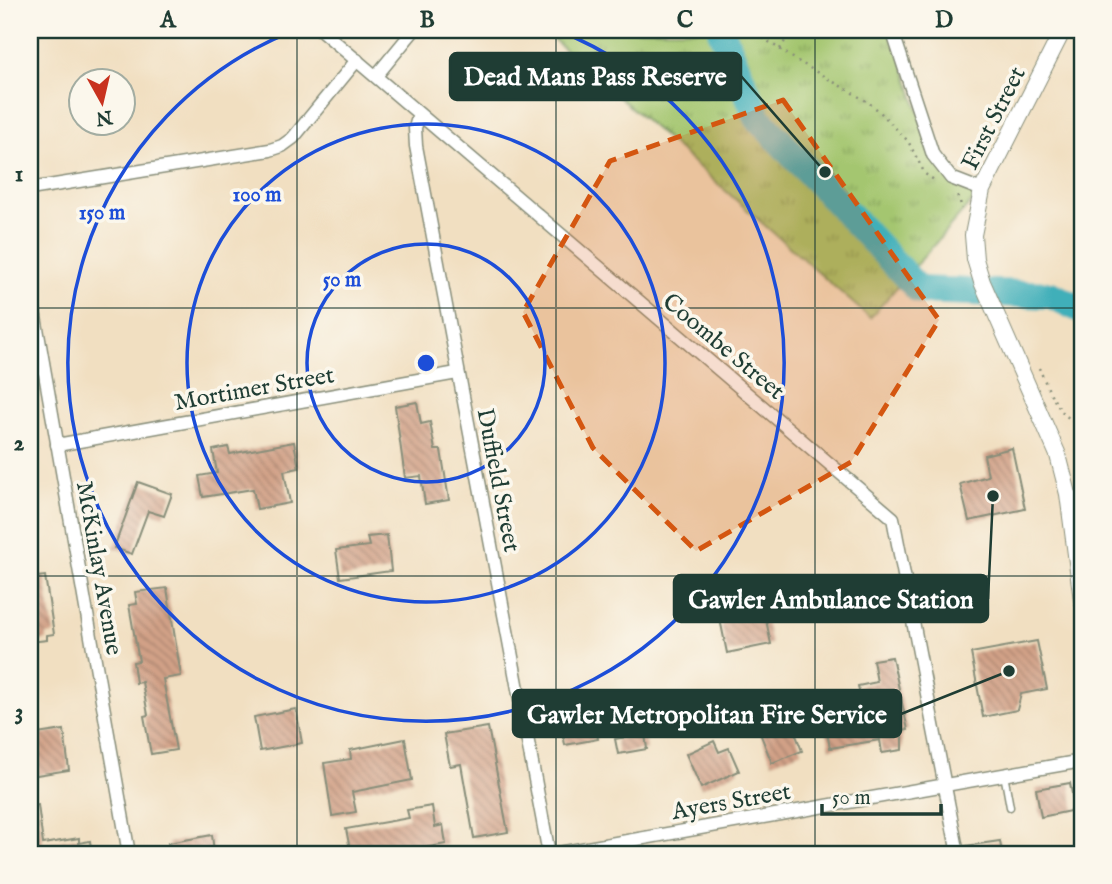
<svg xmlns="http://www.w3.org/2000/svg" width="1112" height="884" font-family="'IM FELL English',serif">
<defs>
<pattern id="grass-tufts" width="24" height="20" patternUnits="userSpaceOnUse" patternTransform="scale(1.75)"><rect width="24" height="20" fill="#a4c66f"/><path d="M3 7l-1-3M5 7V3M7 7l1-3M15 17l-1-3M17 17v-4M19 17l1-3" fill="none" stroke="#85a25c"/></pattern>
<pattern id="building-back-hatch" width="6" height="6" patternUnits="userSpaceOnUse" patternTransform="scale(1.75)"><rect width="6" height="6" fill="#d2a187"/><path d="M-1 5l2 2M0 0l6 6M5-1l2 2" fill="none" stroke="#aa846f"/></pattern>
</defs>
<rect width="100%" height="100%" fill="#fbf7ec"/>
<filter id="ink" filterUnits="userSpaceOnUse"><feTurbulence type="fractalNoise" baseFrequency=".0143" numOctaves="2"/><feDisplacementMap in="SourceGraphic" scale="14" xChannelSelector="R" yChannelSelector="G"/><feConvolveMatrix kernelMatrix="1 2 1 2 8 2 1 2 1" color-interpolation-filters="sRGB"/></filter>
<filter id="wash" filterUnits="userSpaceOnUse"><feTurbulence type="fractalNoise" baseFrequency=".00686" numOctaves="4" result="noise"/><feDisplacementMap in="SourceGraphic" scale="28" xChannelSelector="R" yChannelSelector="G"/><feGaussianBlur stdDeviation="1.57" result="paint"/><feColorMatrix in="noise" values="0 0 0 0 0 0 0 0 0 0 0 0 0 0 0 0 0 1.4 0 .05"/><feComposite in="paint" operator="in"/></filter>
<g filter="url(#wash)">
<rect width="100%" height="100%" fill="#f1dfc1"/>
<!-- grass -->
<path fill="url(#grass-tufts)" stroke="#628252" stroke-width="2" d="M543 30H892L933 155 951 178 982 190 870 318Z"/>
<g fill="none" stroke-linecap="round" stroke-linejoin="round">
<!-- river -->
<path stroke="#3fafb9" stroke-width="28" d="M721 30 758 118 919 290 1051 295 1082 310"/>
</g>
<g id="blocks">
<!-- building -->
<g fill="url(#building-back-hatch)">
<path d="M417 402 421 424 430 422 435 450H441L449 500 425 504 421 476 405 478 395 406Z"/>
<path d="M294 442 299 468 284 471 290 503 257 509 253 489 203 497 199 476 217 473 213 450 228 447 230 454Z"/>
<path d="M1012 448 1025 509 969 521 960 484 988 476 984 455Z"/>
<path d="M138 482 172 494 164 516 148 511 132 554 114 548Z"/>
<path d="M387 535 391 571 340 578 336 550 369 546 367 537Z"/>
<path d="M45 576 54 634 47 635V640L30 642V578Z"/>
<path d="M167 588 181 676 163 679 176 750 151 754 144 716 148 715 142 682 136 683 133 662 139 661 129 605 137 604 135 592Z"/>
<path d="M764 610 771 644 727 653 720 619Z"/>
<path d="M1037 641 1047 689 1021 694 1017 710 983 717 971 653Z"/>
<path d="M892 657 908 730 902 731V750L882 753 880 740 830 748 826 727 831 726 828 708 861 702 858 686 877 682 873 660Z"/>
<path d="M592 704 598 739 565 745 559 710Z"/>
<path d="M296 709 302 743 260 751 254 717Z"/>
<path d="M791 722 802 751 772 763 760 733Z"/>
<path d="M488 727 508 832 474 838 461 764 450 766 444 734Z"/>
<path d="M64 730 69 770 30 776V735Z"/>
<path d="M645 734 647 749 618 754 615 739Z"/>
<path d="M405 739 412 780 352 792 356 812 332 816 324 763 351 759 350 750Z"/>
<path d="M714 741 719 752 729 748 739 771 701 788 686 754Z"/>
<path d="M1070 783 1075 810 1041 817 1036 789Z"/>
<path d="M30 805H38L43 844 79 838V843L90 841 92 854H30Z"/>
<path d="M432 806 435 827 443 825 446 844 390 854H351L346 829 409 818 407 810Z"/>
<path d="M212 835 214 852 170 854 168 843Z"/>
<path d="M1000 841 1002 854H967L965 846Z"/>
</g>
</g>
</g>
<g filter="url(#ink)">
<use href="#blocks" fill-opacity="0" stroke="#888e7a" stroke-width="2"/>
<g fill="none" stroke-linecap="round" stroke-linejoin="round">
<!-- service casing -->
<g stroke="#888e7a" stroke-width="9">
<path id="service" d="M1004 774 1010 807"/>
</g>
<!-- minor casing -->
<g stroke="#888e7a" stroke-width="15">
<g id="minor">
<path d="M321 30 893 518 958 854"/>
<path d="M892 30 933 155 951 178 982 190"/>
<path d="M376 76 414 30"/>
<path d="M419 114 415 128 416 146 549 854"/>
<path d="M30 189 270 150 282 146 293 138 357 60"/>
<path d="M30 288 129 854"/>
<path d="M57 445 457 373"/>
<path d="M553 854 1082 761"/>
</g>
</g>
<!-- tertiary casing -->
<g stroke="#888e7a" stroke-width="18">
<path id="tertiary" d="M1063 30 982 190 973 235 975 259 982 282 1058 455 1068 494 1082 600"/>
</g>
<!-- path -->
<g stroke="#888e7a" stroke-width="2.5" stroke-dasharray="2 5" stroke-linecap="butt">
<path d="M751 30 796 60 868 102 879 111 908 141 925 174 934 180"/>
<path d="M780 49 792 30"/>
<path d="M957 196 959 198 962 209"/>
<path d="M1039 368C1048 388 1059 419 1082 425"/>
</g>
<!-- service -->
<use href="#service" stroke="#fff" stroke-width="6"/>
<!-- minor -->
<use href="#minor" stroke="#fff" stroke-width="12"/>
<!-- tertiary -->
<use href="#tertiary" stroke="#fff" stroke-width="16"/>
</g>
</g>
<!-- marked area -->
<path fill="#d45610" fill-opacity="0.2" stroke="#d45610" stroke-width="5" stroke-dasharray="14 9" stroke-linejoin="round" d="M783 100 939 320 851 462 696 551 593 448 523 312 610 161Z"/>
<!-- grid -->
<path fill="none" stroke="#1f3d34" stroke-width="2" stroke-opacity="0.55" d="M297 30V854M556 30V854M815 30V854M30 308H1082M30 576H1082"/>
<!-- distance rings -->
<g fill="none" stroke="#1d4ed8" stroke-width="3.5">
<circle cx="426" cy="363" r="119"/>
<circle cx="426" cy="363" r="239"/>
<path d="M557 30A358 358 0 1 1 295 30"/>
</g>
<g text-anchor="middle" stroke-width="7" stroke-linejoin="round" paint-order="stroke">
<!-- street labels -->
<g font-size="24" fill="#1f3d34" stroke="#fbf7ec">
<text transform="translate(993 118) rotate(-63)" y="8">First Street</text>
<text transform="translate(724 346) rotate(40)" y="8">Coombe Street</text>
<text transform="translate(254 388) rotate(-10)" y="8">Mortimer Street</text>
<text transform="translate(499 480) rotate(79)" y="8">Duffield Street</text>
<text transform="translate(100 568) rotate(80)" y="8">McKinlay Avenue</text>
<text transform="translate(731 801) rotate(-10)" y="8">Ayers Street</text>
</g>
</g>
<circle cx="426" cy="363" r="10" fill="#1d4ed8" stroke="#fbf7ec" stroke-width="3.5"/>
<g font-size="21" text-anchor="middle" font-weight="bold" fill="#1d4ed8" stroke="#fbf7ec" stroke-width="7" stroke-linejoin="round" paint-order="stroke">
<text x="257" y="201">100 m</text>
<text x="102" y="219">150 m</text>
<text x="342" y="286">50 m</text>
</g>
<!-- callouts -->
<path fill="none" stroke="#1f3d34" stroke-width="2.5" d="M825 172L741 76M993 496L988 599M1009 671L901 714"/>
<g fill="#1f3d34" stroke="#fbf7ec" stroke-width="2.5">
<circle cx="825" cy="172" r="7"/>
<circle cx="993" cy="496" r="7"/>
<circle cx="1009" cy="671" r="7"/>
</g>
<g fill="#1f3d34" stroke="#1f3d34" stroke-width="2.5">
<rect x="450" y="53" width="291" height="47" rx="7"/>
<rect x="674" y="575" width="314" height="47" rx="7"/>
<rect x="513" y="690" width="388" height="47" rx="7"/>
</g>
<g font-size="26" text-anchor="middle" font-weight="bold" fill="#fff">
<text x="595" y="85">Dead Mans Pass Reserve</text>
<text x="831" y="608">Gawler Ambulance Station</text>
<text x="707" y="723">Gawler Metropolitan Fire Service</text>
</g>
<!-- margin -->
<rect width="1112" height="884" fill="none" stroke="#fbf7ec" stroke-width="77"/>
<!-- north arrow -->
<g transform="translate(102 102) rotate(172)"><circle r="33" fill="#fbf7ec" stroke="#a3ada2" stroke-width="2"/>
<path d="M0-5L12 26L0 18L-12 26Z" fill="#c8321e"/>
<text y="-10" font-size="19" font-weight="bold" text-anchor="middle" fill="#1f3d34">N</text>
</g>
<!-- scale -->
<path d="M822 804v10h119v-10" fill="none" stroke="#1f3d34" stroke-width="3.5"/>
<text x="832" y="804" font-size="21" fill="#1f3d34" stroke="#fbf7ec" stroke-width="5" paint-order="stroke">50 m</text>
<rect x="38" y="38" width="1036" height="808" fill="none" stroke="#1f3d34" stroke-width="2.5"/>
<g font-size="23" text-anchor="middle" font-weight="bold" fill="#1f3d34">
<text x="168" y="27">A</text>
<text x="427" y="27">B</text>
<text x="685" y="27">C</text>
<text x="944" y="27">D</text>
<text x="19" y="181">1</text>
<text x="19" y="450">2</text>
<text x="19" y="719">3</text>
</g>
</svg>
